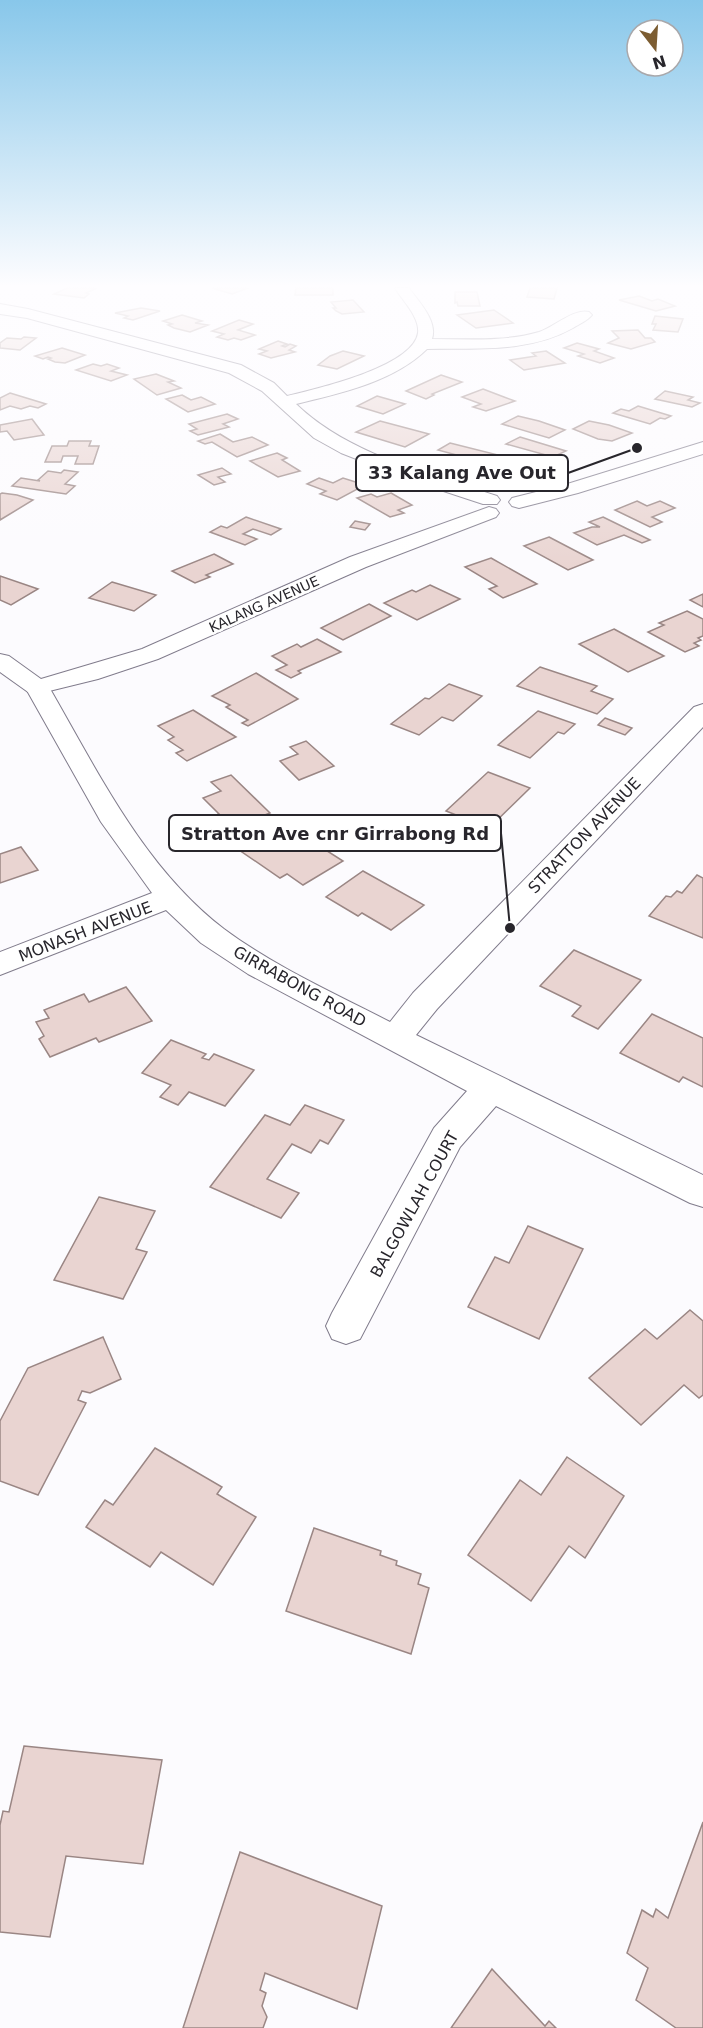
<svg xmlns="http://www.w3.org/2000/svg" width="703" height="2028" font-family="'DejaVu Sans',sans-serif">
<rect width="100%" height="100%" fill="#fcfbfe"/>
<!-- building -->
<g fill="#e9d4d1" stroke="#9a8684" stroke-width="1.5">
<path d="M67 288H97L86 293 89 294 84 298 54 294Z"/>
<path d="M212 288H248L232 294Z"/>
<path d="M296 288H333V295H295Z"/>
<path d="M530 288H557L554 299 527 297Z"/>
<path d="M455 292H477L480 306H458L457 302 455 303Z"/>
<path d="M639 296 652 301 658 299 675 306 656 311 619 300Z"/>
<path d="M353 300 364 312 342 314 336 311 333 308H336L331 302Z"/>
<path d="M141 308 160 311 133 320 124 318 128 316 115 313Z"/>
<path d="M494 310 513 323 476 328 457 315Z"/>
<path d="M182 315 202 321 195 323 208 325 190 332 174 328 168 325 172 324 163 321Z"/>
<path d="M655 316 683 319 678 332 653 330 656 324H652Z"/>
<path d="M239 320 253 324 238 330 255 335 241 340 234 338 228 340 217 337 224 334 212 331Z"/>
<path d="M638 330 645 338H651L655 342 631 349 608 343 619 338 612 331Z"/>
<path d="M24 337 36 338 20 350 0 348V343L7 338 21 339Z"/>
<path d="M278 341 287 344 282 346 285 347 290 344 296 346 289 350 295 352 271 358 259 354 267 351 259 349Z"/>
<path d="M577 343 599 349 594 351 614 358 600 363 578 356 584 354 564 348Z"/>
<path d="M62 348 85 355 65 363 55 362 48 359 51 358 48 357 43 359 35 356Z"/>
<path d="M343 351 364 356 337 369 318 365 330 356Z"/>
<path d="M546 351 565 363 524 370 510 360 536 356 532 353Z"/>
<path d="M93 364 101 366 107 364 119 368 111 371 127 375 111 381 76 370Z"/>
<path d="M156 374 174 381 168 382 181 388 157 395 134 379Z"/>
<path d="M441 375 462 382 432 394 434 395 426 399 406 391Z"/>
<path d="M483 389 504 397 515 401 486 411 473 407 481 404 462 397Z"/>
<path d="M665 391 693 397 688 400 700 403 692 407 655 399Z"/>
<path d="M10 393 46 404 38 408 30 406 21 409 10 406 0 410V398Z"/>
<path d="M182 395 191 400 201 397 215 404 188 412 166 399Z"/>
<path d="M377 396 405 404 383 414 357 406Z"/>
<path d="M638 406 671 416 665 419 660 418 650 424 613 413 621 409 629 411Z"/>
<path d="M227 414 238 419 223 424 229 427 198 435 190 431 197 429 189 424Z"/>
<path d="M518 416 539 421 565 430 549 438 502 424Z"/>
<path d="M32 419 44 435 14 440 7 431 0 432V425Z"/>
<path d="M380 421 429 434 405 447 356 432Z"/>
<path d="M589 421 609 425 632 433 612 441 598 439 573 429Z"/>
<path d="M220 434 233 442 252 437 268 445 237 457 212 442 205 444 198 441Z"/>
<path d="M520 437 566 451 553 457 506 444Z"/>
<path d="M69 441H91L89 446H99L93 464H75L78 456H63L61 462H45L52 446H67Z"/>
<path d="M450 443 498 455 486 463 438 450Z"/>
<path d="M277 453 287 458 282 460 300 471 278 477 250 461Z"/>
<path d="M222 468 231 474 218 477 225 482 214 485 198 475Z"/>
<path d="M64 470 78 472 65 484 75 486 66 494 12 486 21 478 40 481 38 480 48 471 61 473Z"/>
<path d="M319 478 333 483 343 478 365 485 337 500 320 494 326 491 307 484Z"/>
<path d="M2 493 17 495 33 500 0 520V494Z"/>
<path d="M391 493 412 505 398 510 404 513 390 517 357 498 371 494 377 497Z"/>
<path d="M637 501 647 506 660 501 675 508 652 517 662 522 650 527 615 510Z"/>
<path d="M246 517 281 529 271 535 253 529 243 534 257 539 245 545 210 532 221 526 227 528Z"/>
<path d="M603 517 650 540 642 543 624 535 597 545 574 533 592 527H600L589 522Z"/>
<path d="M355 521 370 524 365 530 350 527Z"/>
<path d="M549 537 593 560 568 570 524 546Z"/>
<path d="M214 554 233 564 206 575 210 577 195 583 172 571Z"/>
<path d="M491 558 537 584 503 598 489 589 497 586 465 567Z"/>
<path d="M0 576 38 589 11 605 0 600Z"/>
<path d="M112 582 156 595 134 611 89 598Z"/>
<path d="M430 585 460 599 417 620 384 603 412 590 416 592Z"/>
<path d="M703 594V607L690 600Z"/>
<path d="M369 604 391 616 343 640 321 628Z"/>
<path d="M687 611 703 619V636L698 638 701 640 694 643 699 646 685 652 648 632 664 625 659 623Z"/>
<path d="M614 629 664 656 628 672 579 644Z"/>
<path d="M317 639 341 652 298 671 301 673 291 678 276 670 287 665 272 656 297 644 301 647Z"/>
<path d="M540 667 597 686 591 691 613 699 597 714 517 686Z"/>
<path d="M256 673 298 699 248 726 242 723 248 720 226 707 230 705 212 696Z"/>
<path d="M449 684 482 696 453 721 442 717 419 735 391 724 425 698 429 699Z"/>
<path d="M193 710 236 737 187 761 176 753 183 750 168 740 174 737 158 726Z"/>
<path d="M538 711 575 724 564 734 558 732 530 758 498 745Z"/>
<path d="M605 718 632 728 625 735 598 725Z"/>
<path d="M306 741 334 766 299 780 280 761 298 754 290 747Z"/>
<path d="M488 772 530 788 489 828 446 811Z"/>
<path d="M231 775 270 813 221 832 207 818 219 814 203 798 221 791 211 782Z"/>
<path d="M288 826 343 861 303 885 287 874 280 878 242 852Z"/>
<path d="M21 847 38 870 0 883V854Z"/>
<path d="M363 871 424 905 391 930 362 913 358 916 326 897Z"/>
<path d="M697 875 703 878V938L649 916 666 896 671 897 677 891 682 893Z"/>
<path d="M574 950 641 980 598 1029 572 1016 581 1006 540 986Z"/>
<path d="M126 987 152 1021 99 1042 96 1038 50 1057 39 1039 44 1036 36 1022 49 1018 44 1010 84 994 89 1002Z"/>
<path d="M652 1014 703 1038V1087L683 1077 679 1082 620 1053Z"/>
<path d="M171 1040 206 1054 202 1058 209 1060 214 1054 254 1070 225 1106 189 1092 178 1105 160 1097 171 1085 142 1073Z"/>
<path d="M305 1105 344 1120 328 1144 320 1140 311 1153 292 1144 267 1179 299 1193 281 1218 210 1187 265 1115 290 1125Z"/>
<path d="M99 1197 155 1211 136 1249 147 1252 123 1299 54 1280Z"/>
<path d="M528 1226 583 1249 539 1339 468 1307 495 1257 509 1263Z"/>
<path d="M690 1310 703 1321V1395L699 1398 684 1385 641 1425 589 1378 645 1329 657 1339Z"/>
<path d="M103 1337 121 1379 90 1393 82 1391 78 1400 86 1403 38 1495 0 1481V1421L28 1368Z"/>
<path d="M155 1448 222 1487 217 1494 256 1517 213 1585 161 1552 150 1567 86 1527 105 1500 113 1505Z"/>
<path d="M567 1457 624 1496 585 1558 569 1546 531 1601 468 1555 520 1480 541 1495Z"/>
<path d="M314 1528 381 1551 380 1555 397 1561 396 1565 421 1574 418 1584 429 1588 411 1654 286 1611Z"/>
<path d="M24 1746 162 1760 143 1864 66 1856 50 1937 0 1932V1825L3 1811 9 1812Z"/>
<path d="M703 1822V2028H676L636 2000 648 1968 627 1953 642 1910 653 1917 656 1909 668 1918Z"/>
<path d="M240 1852 382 1906 357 2009 265 1973 260 1990 266 1993 262 2006 267 2017 263 2028H183Z"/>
<path d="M492 1969 545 2026 549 2021 556 2028H451Z"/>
</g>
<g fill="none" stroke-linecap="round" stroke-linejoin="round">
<!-- minor casing -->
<g stroke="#817c8c" stroke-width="2">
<g id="minor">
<path d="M395 288H409C419 302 438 321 432 339 467 339 505 342 539 332 554 327 574 308 589 312L592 315C587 321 579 324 573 328 529 353 476 348 427 349 393 382 341 393 296 404 349 455 428 473 497 496L500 500 497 504H483L410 480 341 453 314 438 262 391 229 373 27 318 0 314V304L28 309 241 365 274 383 287 396C316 389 413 367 418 333 420 317 402 300 395 288Z"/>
<path d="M37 680 46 682 49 687C98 772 144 868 224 929 275 967 334 993 390 1022L413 993 694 707 703 704V727L437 1009 416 1035 703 1175V1207L690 1203 496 1106 460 1147 360 1339 346 1344 332 1339 326 1326 332 1313 434 1128 467 1091 248 974 201 943 166 910 0 975V952L152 893 101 822 25 687 28 682Z"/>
</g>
</g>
<!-- tertiary casing -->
<g stroke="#817c8c" stroke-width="2">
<g id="tertiary">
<path d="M703 442V454L578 493 519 508 512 506 509 502 512 498 564 485Z"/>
<path d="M489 507 496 509 499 513 496 517 366 567 158 659 98 679 37 694 28 692 0 672V654L9 656 41 679 142 649 350 557Z"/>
</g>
</g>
<!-- minor -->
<use href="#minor" fill="#fff" fill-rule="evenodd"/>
<!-- tertiary -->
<use href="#tertiary" fill="#fff" fill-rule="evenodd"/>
</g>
<!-- sky -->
<linearGradient id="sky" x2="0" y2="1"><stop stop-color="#88c7ea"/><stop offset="0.5" stop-color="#fefdff"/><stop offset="1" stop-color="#fefdff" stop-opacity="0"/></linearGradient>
<rect width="703" height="572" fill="url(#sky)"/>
<g text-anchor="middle" stroke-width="5" stroke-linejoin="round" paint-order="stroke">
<!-- far-street labels -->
<g font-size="14" fill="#28262c" stroke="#fff">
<text transform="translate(264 604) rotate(-24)" y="5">KALANG AVENUE</text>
</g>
<!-- street labels -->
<g font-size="16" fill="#28262c" stroke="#fff">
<text transform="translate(584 835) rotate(-46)" y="6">STRATTON AVENUE</text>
<text transform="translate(85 931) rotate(-21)" y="6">MONASH AVENUE</text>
<text transform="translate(300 986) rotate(29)" y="6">GIRRABONG ROAD</text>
<text transform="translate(414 1204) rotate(-61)" y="6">BALGOWLAH COURT</text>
</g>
</g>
<!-- callouts -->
<path fill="none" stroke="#28262c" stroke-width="2" d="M637 448L568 473M510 928L501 833"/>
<g fill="#28262c" stroke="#fff" stroke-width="2">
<circle cx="637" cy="448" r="6"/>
<circle cx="510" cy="928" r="6"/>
</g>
<g fill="#fff" stroke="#28262c" stroke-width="2">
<rect x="356" y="455" width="212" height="36" rx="6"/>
<rect x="169" y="815" width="332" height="36" rx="6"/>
</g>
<g font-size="18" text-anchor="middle" font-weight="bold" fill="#28262c">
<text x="462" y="479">33 Kalang Ave Out</text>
<text x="335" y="840">Stratton Ave cnr Girrabong Rd</text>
</g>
<!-- north arrow -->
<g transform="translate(655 48) rotate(163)"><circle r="28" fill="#ffffff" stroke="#a9a8ab" stroke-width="1.5"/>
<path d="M0-4.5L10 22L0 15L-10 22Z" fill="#7c5d32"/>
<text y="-9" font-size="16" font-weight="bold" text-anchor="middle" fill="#28262c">N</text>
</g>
</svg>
